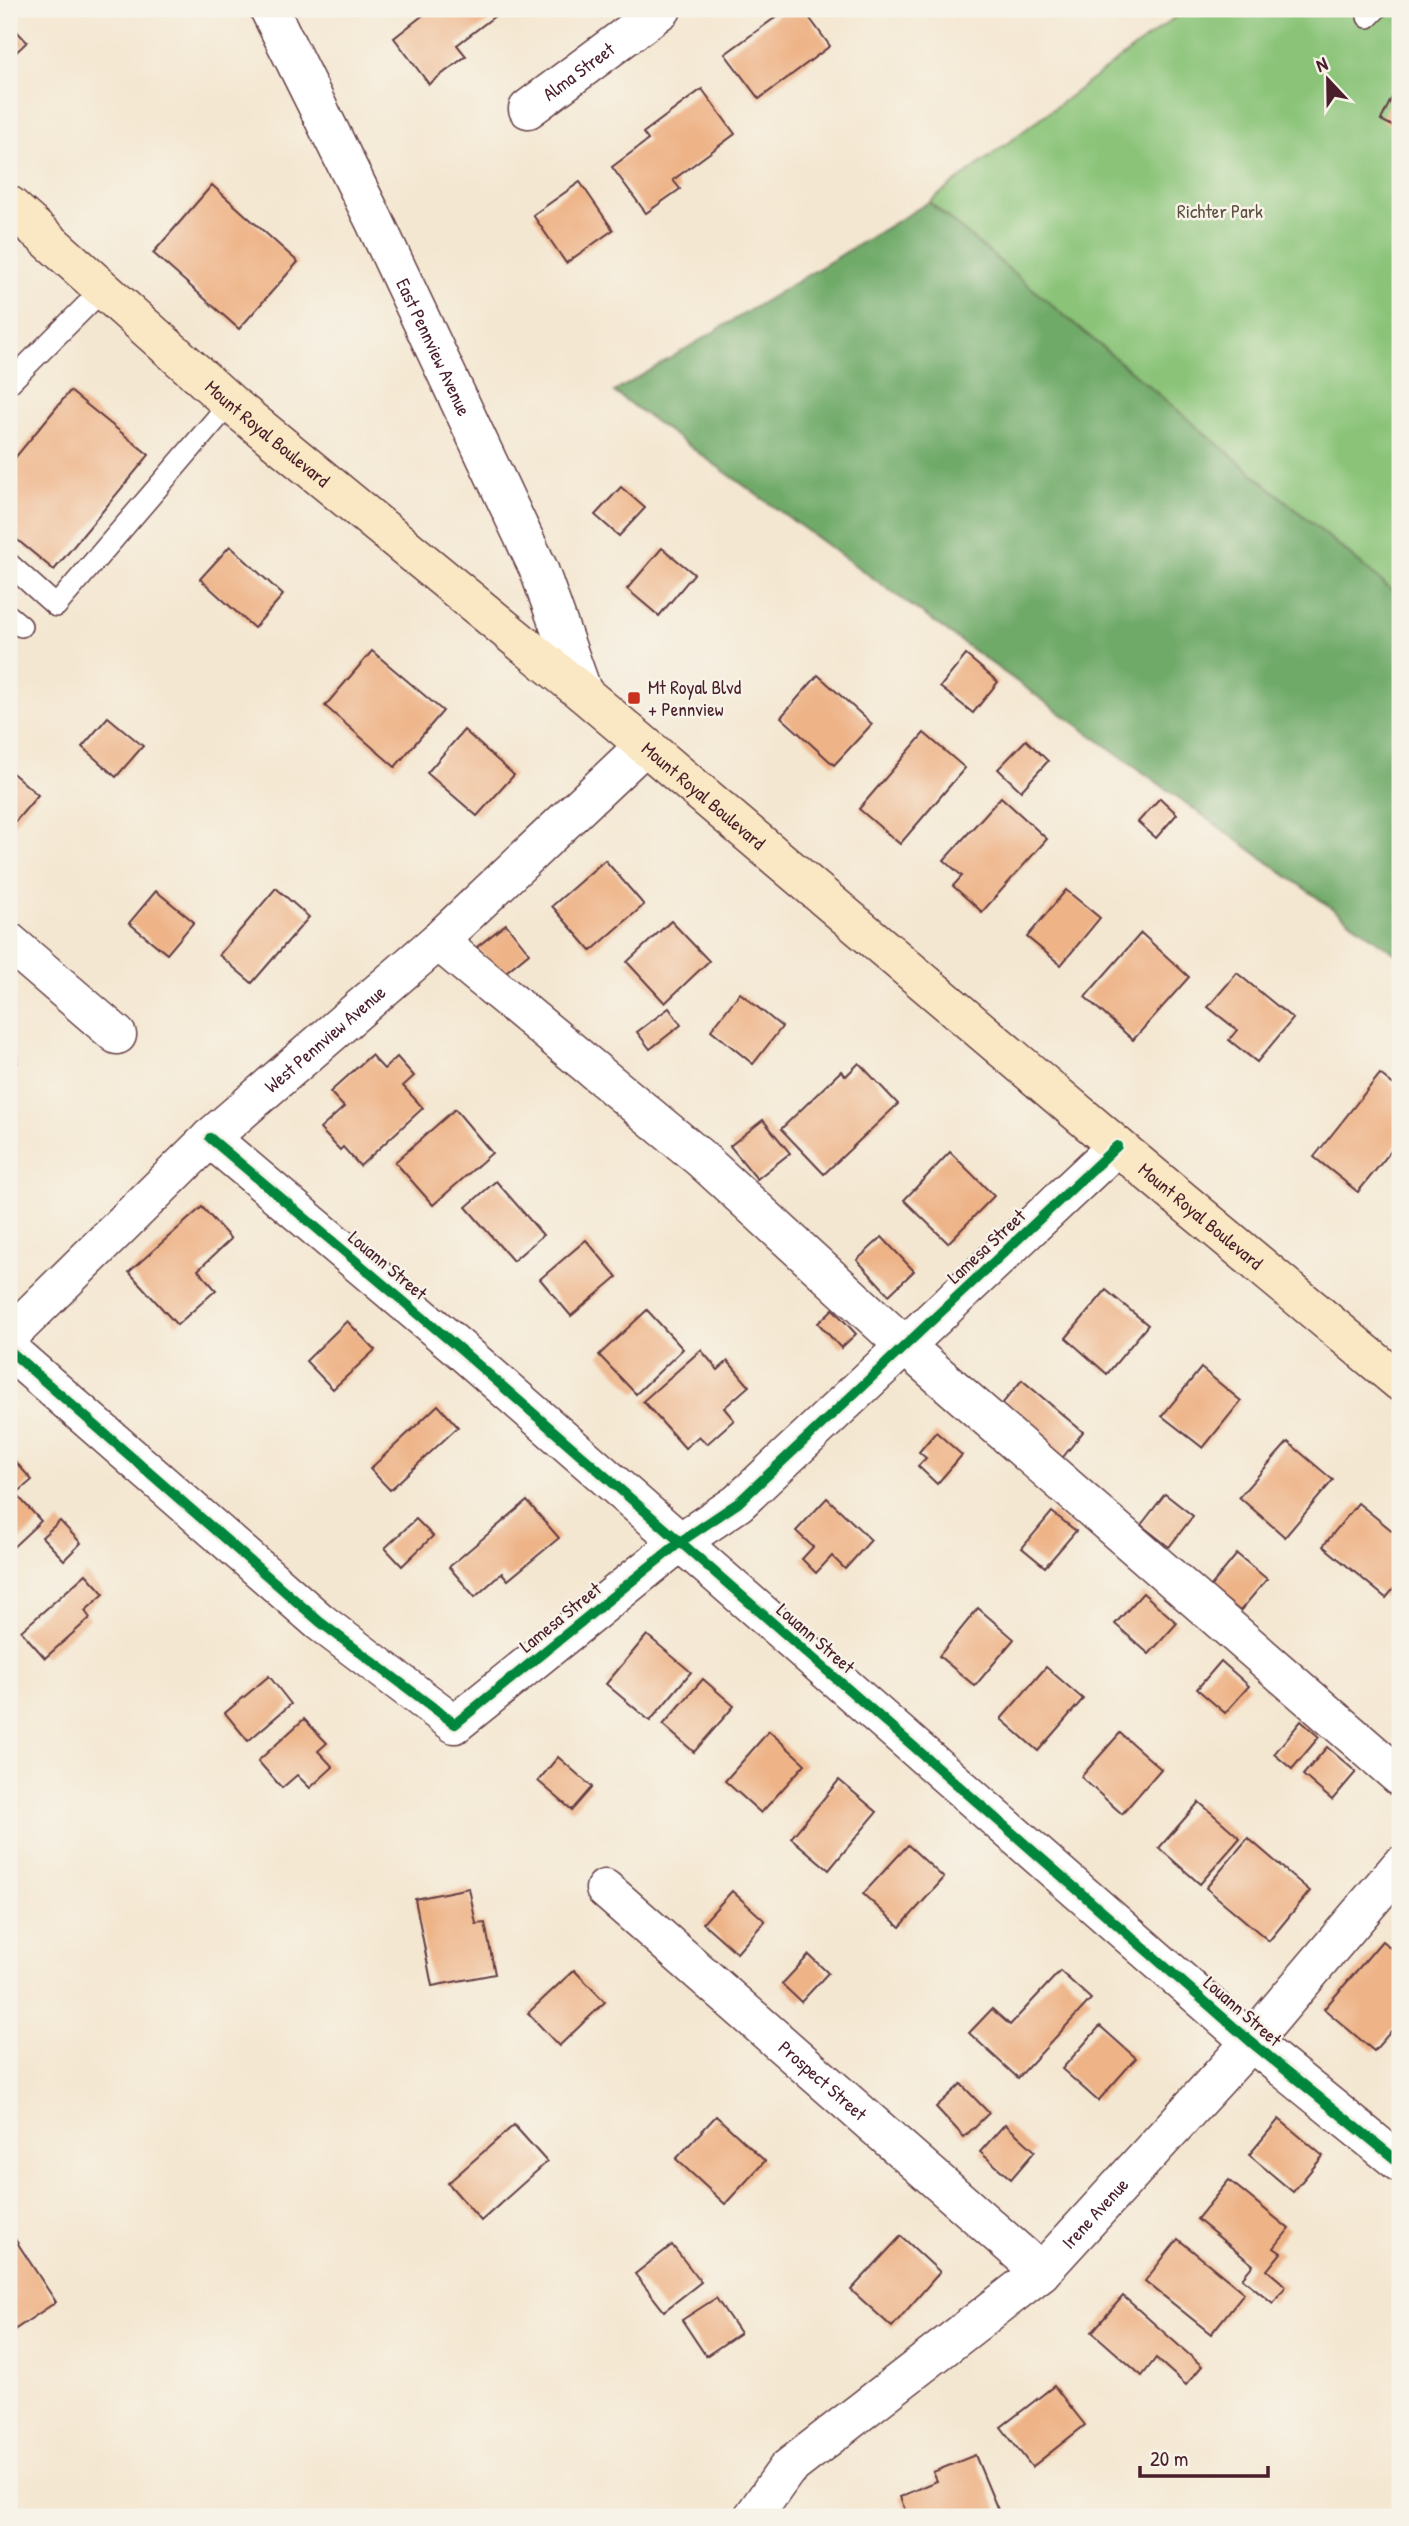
<svg xmlns="http://www.w3.org/2000/svg" width="1409" height="2526" font-family="'Patrick Hand',sans-serif">
<rect width="100%" height="100%" fill="#f7f3e8"/>
<filter id="ink" filterUnits="userSpaceOnUse"><feTurbulence type="fractalNoise" baseFrequency=".0143" numOctaves="2"/><feDisplacementMap in="SourceGraphic" scale="14" xChannelSelector="R" yChannelSelector="G"/><feConvolveMatrix kernelMatrix="1 2 1 2 8 2 1 2 1" color-interpolation-filters="sRGB"/></filter>
<filter id="wash" filterUnits="userSpaceOnUse"><feTurbulence type="fractalNoise" baseFrequency=".00686" numOctaves="4" result="noise"/><feDisplacementMap in="SourceGraphic" scale="28" xChannelSelector="R" yChannelSelector="G"/><feGaussianBlur stdDeviation="1.57" result="paint"/><feColorMatrix in="noise" values="0 0 0 0 0 0 0 0 0 0 0 0 0 0 0 0 0 1.4 0 .05"/><feComposite in="paint" operator="in"/></filter>
<g filter="url(#wash)">
<rect width="100%" height="100%" fill="#f4e7d1"/>
<!-- green -->
<path fill="#8bc479" stroke="#6a7252" stroke-width="2" d="M1186 9H1400V597L929 202Z"/>
<!-- forest -->
<path fill="#70aa69" stroke="#5d644a" stroke-width="2" d="M929 202 1400 597V957L614 392Z"/>
<g id="blocks">
<!-- building -->
<g fill="#eeb387">
<path d="M425 9H504L457 45 466 56 429 84 394 38 427 12Z"/>
<path d="M787 9H803L830 46 759 99 725 54Z"/>
<path d="M9 23 27 42 9 59Z"/>
<path d="M702 89 735 134 673 180 680 189 646 213 612 167 648 140 643 133Z"/>
<path d="M1396 89 1400 91V130L1381 120Z"/>
<path d="M580 182 613 230 566 263 533 215Z"/>
<path d="M212 185 298 262 239 329 153 253Z"/>
<path d="M70 391 149 455 54 570 9 533V465Z"/>
<path d="M621 487 645 508 619 536 595 515Z"/>
<path d="M230 546 283 595 254 628 200 579Z"/>
<path d="M662 548 694 574 659 616 627 589Z"/>
<path d="M372 651 443 711 395 767 325 706Z"/>
<path d="M966 655 998 682 973 713 940 687Z"/>
<path d="M818 675 872 724 834 765 781 717Z"/>
<path d="M108 717 143 746 116 777 82 747Z"/>
<path d="M464 730 514 775 477 816 427 773Z"/>
<path d="M924 733 965 768 900 844 859 809Z"/>
<path d="M1026 740 1048 761 1021 791 998 769Z"/>
<path d="M9 770 38 795 9 829Z"/>
<path d="M1001 797 1047 839 982 912 953 886 962 876 944 860Z"/>
<path d="M1160 798 1177 814 1156 838 1138 822Z"/>
<path d="M605 860 644 905 591 951 552 906Z"/>
<path d="M276 888 309 917 252 983 219 955Z"/>
<path d="M1066 890 1100 918 1061 965 1027 937Z"/>
<path d="M156 891 194 922 167 954 129 923Z"/>
<path d="M671 921 709 961 665 1003 627 962Z"/>
<path d="M506 924 529 953 501 976 477 947Z"/>
<path d="M1141 933 1189 977 1133 1040 1085 997Z"/>
<path d="M1237 973 1293 1019 1257 1062 1229 1040 1237 1030 1208 1007Z"/>
<path d="M740 993 782 1027 753 1064 711 1030Z"/>
<path d="M669 1008 681 1025 650 1049 637 1032Z"/>
<path d="M371 1055 384 1069 397 1057 414 1076 403 1086 423 1108 360 1166 343 1147 340 1150 320 1129 344 1107 330 1092Z"/>
<path d="M9 1057 17 1063 9 1075Z"/>
<path d="M859 1063 898 1104 824 1174 781 1129 841 1071 846 1076Z"/>
<path d="M1380 1074 1400 1090V1140L1358 1192 1314 1157Z"/>
<path d="M455 1109 492 1153 433 1205 395 1162Z"/>
<path d="M763 1120 790 1153 757 1179 730 1146Z"/>
<path d="M950 1152 994 1196 948 1243 904 1200Z"/>
<path d="M496 1181 543 1235 513 1261 466 1207Z"/>
<path d="M202 1207 231 1239 198 1270 216 1290 177 1325 129 1272Z"/>
<path d="M882 1237 914 1271 889 1295 857 1260Z"/>
<path d="M586 1240 617 1277 571 1316 540 1279Z"/>
<path d="M1106 1290 1148 1325 1107 1374 1066 1338Z"/>
<path d="M833 1309 856 1334 841 1348 818 1323Z"/>
<path d="M647 1310 683 1349 636 1394 599 1355Z"/>
<path d="M347 1321 375 1350 333 1389 306 1361Z"/>
<path d="M701 1350 718 1370 728 1361 749 1386 724 1408 734 1420 707 1444 699 1436 685 1448 643 1401Z"/>
<path d="M1201 1368 1241 1401 1203 1448 1162 1416Z"/>
<path d="M1022 1380 1083 1432 1059 1462 997 1410Z"/>
<path d="M438 1405 458 1427 390 1490 370 1469Z"/>
<path d="M936 1432 962 1455 937 1484 918 1466 926 1458 919 1452Z"/>
<path d="M1288 1442 1333 1480 1285 1537 1239 1497Z"/>
<path d="M11 1457 32 1480 16 1494 41 1521 9 1551V1458Z"/>
<path d="M1165 1494 1193 1516 1169 1547 1141 1525Z"/>
<path d="M827 1498 871 1540 845 1569 832 1556 816 1573 802 1559 813 1547 796 1531Z"/>
<path d="M527 1501 559 1538 508 1580 502 1573 475 1597 449 1567Z"/>
<path d="M1358 1503 1400 1537V1581L1386 1598 1323 1546Z"/>
<path d="M1052 1512 1076 1531 1045 1567 1022 1548Z"/>
<path d="M416 1519 433 1536 402 1566 385 1548Z"/>
<path d="M60 1521 81 1543 64 1560 42 1537Z"/>
<path d="M1237 1554 1267 1579 1240 1611 1210 1587Z"/>
<path d="M86 1574 104 1594 85 1611 90 1618 45 1658 21 1631Z"/>
<path d="M1143 1593 1177 1623 1149 1654 1115 1624Z"/>
<path d="M978 1608 1014 1639 975 1686 939 1656Z"/>
<path d="M647 1635 691 1672 650 1721 606 1684Z"/>
<path d="M1221 1661 1249 1686 1225 1713 1197 1689Z"/>
<path d="M1046 1667 1083 1699 1038 1751 1001 1719Z"/>
<path d="M269 1676 291 1704 248 1741 225 1713Z"/>
<path d="M703 1679 734 1706 694 1752 663 1725Z"/>
<path d="M304 1719 327 1743 318 1751 333 1767 310 1788 297 1775 282 1788 258 1761Z"/>
<path d="M1301 1721 1319 1737 1292 1769 1274 1754Z"/>
<path d="M769 1731 805 1764 761 1813 725 1781Z"/>
<path d="M1120 1733 1161 1769 1122 1814 1081 1777Z"/>
<path d="M1327 1747 1356 1772 1332 1800 1303 1775Z"/>
<path d="M558 1757 592 1787 572 1810 538 1781Z"/>
<path d="M839 1780 877 1812 829 1870 791 1838Z"/>
<path d="M1199 1802 1240 1838 1200 1884 1159 1848Z"/>
<path d="M1248 1838 1310 1891 1269 1941 1206 1888Z"/>
<path d="M908 1845 944 1878 900 1927 863 1894Z"/>
<path d="M469 1888 476 1924 485 1923 495 1974 432 1986 415 1899Z"/>
<path d="M732 1891 765 1921 737 1953 703 1923Z"/>
<path d="M1382 1941 1400 1956V2021L1374 2051 1324 2009Z"/>
<path d="M809 1955 828 1973 801 2002 782 1984Z"/>
<path d="M574 1970 605 2002 559 2046 528 2013Z"/>
<path d="M1060 1971 1091 1999 1018 2078 969 2033 992 2009 1010 2025Z"/>
<path d="M1100 2026 1136 2058 1098 2101 1062 2069Z"/>
<path d="M961 2084 989 2113 964 2137 936 2107Z"/>
<path d="M716 2116 765 2161 725 2204 676 2159Z"/>
<path d="M1279 2119 1323 2156 1293 2192 1249 2155Z"/>
<path d="M1005 2124 1035 2151 1011 2179 980 2152Z"/>
<path d="M514 2125 547 2162 481 2221 448 2183Z"/>
<path d="M1229 2180 1289 2229 1274 2248 1281 2253 1267 2270 1286 2286 1273 2303 1242 2278 1253 2265 1197 2219Z"/>
<path d="M9 2230 56 2302 14 2330 9 2322Z"/>
<path d="M901 2236 940 2272 892 2327 851 2290Z"/>
<path d="M1178 2239 1244 2293 1211 2334 1145 2281Z"/>
<path d="M672 2245 701 2282 664 2311 635 2274Z"/>
<path d="M1123 2296 1202 2366 1186 2385 1156 2358 1142 2376 1092 2332Z"/>
<path d="M716 2298 740 2333 706 2356 682 2320Z"/>
<path d="M1054 2386 1085 2425 1032 2467 1001 2427Z"/>
<path d="M975 2455 1001 2517H908L900 2497 937 2481 933 2472Z"/>
</g>
</g>
</g>
<g filter="url(#ink)">
<use href="#blocks" fill-opacity="0" stroke="#643d44" stroke-width="2"/>
<g fill="none" stroke-linecap="round" stroke-linejoin="round">
<!-- lane casing -->
<g stroke="#643d44" stroke-width="24">
<g id="lane">
<path d="M1368 17 1376 9"/>
<path d="M9 383 102 290"/>
<path d="M9 564 56 606 230 403"/>
<path d="M9 616 21 626"/>
</g>
</g>
<!-- street casing -->
<g stroke="#643d44" stroke-width="41">
<g id="street">
<path id="s1" d="M269 9 374 220 539 570 583 693"/>
<path id="s2" d="M528 109 662 9"/>
<path d="M438 941 700 1158 905 1346 1400 1777"/>
<path d="M9 942 117 1035"/>
<path d="M210 1138 461 1350 1251 2042 1400 2163"/>
<path id="s3" d="M9 1336 210 1138 438 941 644 746"/>
<path d="M9 1350 320 1622 455 1724 680 1542 738 1503 1117 1146"/>
<path id="s4" d="M605 1889 1041 2272"/>
<path id="s5" d="M753 2517 787 2469 1041 2272 1251 2042 1400 1866"/>
</g>
</g>
<!-- secondary casing -->
<g stroke="#643d44" stroke-width="41">
<g id="secondary">
<path id="s6" d="M9 205 230 403 583 693 1117 1146 1400 1382"/>
</g>
</g>
<!-- lane -->
<use href="#lane" stroke="#fff" stroke-width="21"/>
<!-- street -->
<use href="#street" stroke="#fff" stroke-width="38"/>
<!-- secondary -->
<use href="#secondary" stroke="#fae7c3" stroke-width="38"/>
<!-- cycleway casing -->
<g stroke="#f7f3e8" stroke-width="15">
<g id="cycleway">
<path d="M210 1138 461 1350 1251 2042 1400 2163"/>
<path d="M9 1350 320 1622 455 1724 680 1542 738 1503 1117 1146"/>
</g>
</g>
<!-- cycleway -->
<use href="#cycleway" stroke="#00873e" stroke-width="10"/>
</g>
</g>
<!-- markers -->
<rect fill="#c8321e" stroke="#f7f3e8" stroke-width="2.5" x="627" y="691" width="14" height="14" rx="3.5"/>
<g text-anchor="middle" stroke-width="5" stroke-linejoin="round" paint-order="stroke">
<!-- street labels -->
<g font-size="19" fill="#4a1f2b" stroke="#f7f3e8">
<text dy="7" stroke="none"><textPath href="#s2" startOffset="63">Alma Street</textPath></text>
<text dy="7" stroke="none"><textPath href="#s1" startOffset="376">East Pennview Avenue</textPath></text>
<text dy="7" stroke="none"><textPath href="#s6" startOffset="345">Mount Royal Boulevard</textPath></text>
<text dy="7" stroke="none"><textPath href="#s6" startOffset="912">Mount Royal Boulevard</textPath></text>
<text dy="7" stroke="none"><textPath href="#s3" startOffset="434">West Pennview Avenue</textPath></text>
<text dy="7" stroke="none"><textPath href="#s6" startOffset="1563">Mount Royal Boulevard</textPath></text>
<text transform="translate(986 1246) rotate(-43)" y="7">Lamesa Street</text>
<text transform="translate(388 1265) rotate(40)" y="7">Louann Street</text>
<text transform="translate(560 1617) rotate(-39)" y="7">Lamesa Street</text>
<text transform="translate(816 1638) rotate(41)" y="7">Louann Street</text>
<text transform="translate(1243 2011) rotate(41)" y="7">Louann Street</text>
<text dy="7" stroke="none"><textPath href="#s4" startOffset="290">Prospect Street</textPath></text>
<text dy="7" stroke="none"><textPath href="#s5" startOffset="460">Irene Avenue</textPath></text>
</g>
<!-- park labels -->
<g font-size="19" fill="#5e5142" stroke="#f7f3e8">
<text x="1220" y="218">Richter Park</text>
</g>
<!-- poi labels -->
<g font-size="19" fill="#4a1f2b" stroke="#f7f3e8" text-anchor="start">
<text x="648" y="694">Mt Royal Blvd<tspan x="648" dy="22">+ Pennview</tspan></text>
</g>
</g>
<!-- margin -->
<rect width="1409" height="2526" fill="none" stroke="#f7f3e8" stroke-width="35"/>
<!-- north arrow -->
<g transform="translate(1328 80) rotate(338)" stroke="#f7f3e8" stroke-width="5" paint-order="stroke">
<path d="M0-5L12 26L0 18L-12 26Z" fill="#4a1f2b"/>
<text y="-10" font-size="19" font-weight="bold" text-anchor="middle" fill="#4a1f2b">N</text>
</g>
<!-- scale -->
<path d="M1140 2466v10h128v-10" fill="none" stroke="#4a1f2b" stroke-width="3.5"/>
<text x="1150" y="2466" font-size="21" fill="#4a1f2b" stroke="#f7f3e8" stroke-width="5" paint-order="stroke">20 m</text>
</svg>
